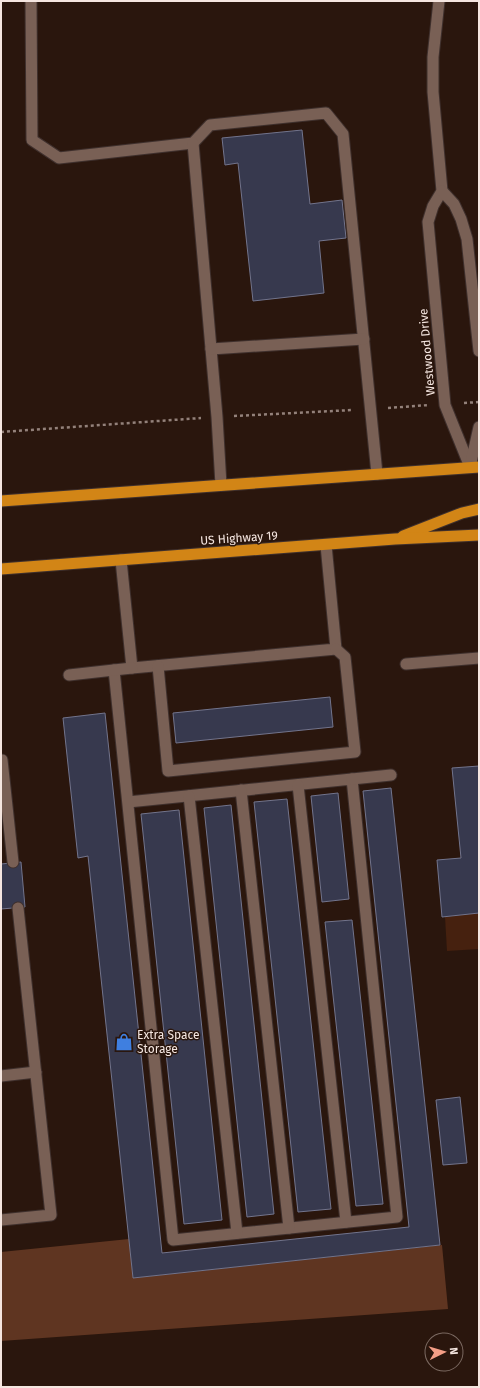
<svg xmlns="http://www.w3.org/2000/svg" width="480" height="1388" font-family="'Fira Sans',sans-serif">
<rect width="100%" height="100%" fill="#2a160d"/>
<!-- green -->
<path fill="#46210f" d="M479 913V949L447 951 445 917Z"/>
<!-- forest -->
<path fill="#5f3521" d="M129 1239 133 1278 442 1245 448 1309 1 1341V1252Z"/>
<!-- building -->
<g fill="#37394e" stroke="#72748c">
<path d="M302 130 310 204 342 200 346 238 319 241 324 293 253 301 238 163 225 165 222 138Z"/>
<path d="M330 697 333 727 176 743 173 713Z"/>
<path d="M105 713 162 1253 409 1227 363 791 391 788 440 1245 133 1278 88 856 78 858 63 718Z"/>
<path d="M479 766V913L442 917 437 860 461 858 452 768Z"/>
<path d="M338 793 349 899 322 902 311 796Z"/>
<path d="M287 799 331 1209 298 1212 254 802Z"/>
<path d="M231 805 274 1214 247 1217 204 808Z"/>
<path d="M179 810 222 1220 184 1224 141 814Z"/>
<path d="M21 862 25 907 1 909V864Z"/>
<path d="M352 920 383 1204 356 1206 325 922Z"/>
<path d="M460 1097 467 1163 443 1165 436 1100Z"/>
</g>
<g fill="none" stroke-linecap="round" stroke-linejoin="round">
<!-- service casing -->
<g stroke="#3f302d" stroke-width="13">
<g id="service">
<path d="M31 1 32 140 59 158 193 143 210 125 326 113 343 134 377 474"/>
<path d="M193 143 217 417 221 485"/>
<path d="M211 349 364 339"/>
<path d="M121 560 132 668 336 649 326 545"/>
<path d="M406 664 479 658"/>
<path d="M158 666 168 771 355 752 345 657 336 649"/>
<path d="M114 670 173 1240 397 1217 352 779 128 802"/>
<path d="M69 675 132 668"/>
<path d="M1 760H2L13 862"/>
<path d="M352 779 391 775"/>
<path d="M298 785 346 1222"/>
<path d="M241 790 289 1228"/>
<path d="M189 796 237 1233"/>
<path d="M1 1076 36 1072"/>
<path d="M1 1220 51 1215 18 908"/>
</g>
</g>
<!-- minor casing -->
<g stroke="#3f302d" stroke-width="13">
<g id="minor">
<path d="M439 1 433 57V92L442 191 433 206 428 222 445 405 470 467"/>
<path d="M442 191 454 204 461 219 467 239 479 351"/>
<path d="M470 467 479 427"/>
</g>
</g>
<!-- trunk casing -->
<g stroke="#3f302d" stroke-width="13">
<g id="trunk">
<path d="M1 501 479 467"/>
<path d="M403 536 462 513 479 509"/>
<path d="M1 569 395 539 479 535"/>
</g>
</g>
<!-- path -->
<g stroke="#93817a" stroke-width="2.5" stroke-dasharray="3 3" stroke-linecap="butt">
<path d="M464 403 479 402"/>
<path d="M388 408 429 405"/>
<path d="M234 416 353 410"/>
<path d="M1 432 201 418"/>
</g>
<!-- service -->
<use href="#service" stroke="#796055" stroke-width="11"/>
<!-- minor -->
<use href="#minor" stroke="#796055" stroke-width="11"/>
<!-- trunk -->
<use href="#trunk" stroke="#d28516" stroke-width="11"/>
</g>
<!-- icons -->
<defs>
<g id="shop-bare" transform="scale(1.38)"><path d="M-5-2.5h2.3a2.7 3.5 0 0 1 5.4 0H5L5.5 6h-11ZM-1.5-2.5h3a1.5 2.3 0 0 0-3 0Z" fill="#3f7fe0" stroke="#2a160d" stroke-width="2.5" paint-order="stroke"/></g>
</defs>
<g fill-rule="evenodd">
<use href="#shop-bare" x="124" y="1042"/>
</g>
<g text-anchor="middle" stroke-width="3" stroke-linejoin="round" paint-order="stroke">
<!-- street labels -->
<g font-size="12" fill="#f5e6e0" stroke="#2a160d">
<text transform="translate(427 352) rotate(-95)" y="4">Westwood Drive</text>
<text transform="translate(239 538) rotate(-4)" y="4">US Highway 19</text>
</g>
<!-- poi labels -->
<g font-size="12" fill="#f5e6e0" stroke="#2a160d" text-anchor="start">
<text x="137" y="1039">Extra Space<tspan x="137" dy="14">Storage</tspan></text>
</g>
</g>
<!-- border -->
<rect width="480" height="1388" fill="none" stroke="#f5e6e0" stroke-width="4"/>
<!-- north arrow -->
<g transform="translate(444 1352) rotate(85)"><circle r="19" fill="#2a160d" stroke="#7b6961"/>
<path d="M0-3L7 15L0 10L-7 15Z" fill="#f49e86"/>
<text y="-6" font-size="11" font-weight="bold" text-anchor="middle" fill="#f5e6e0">N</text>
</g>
</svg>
